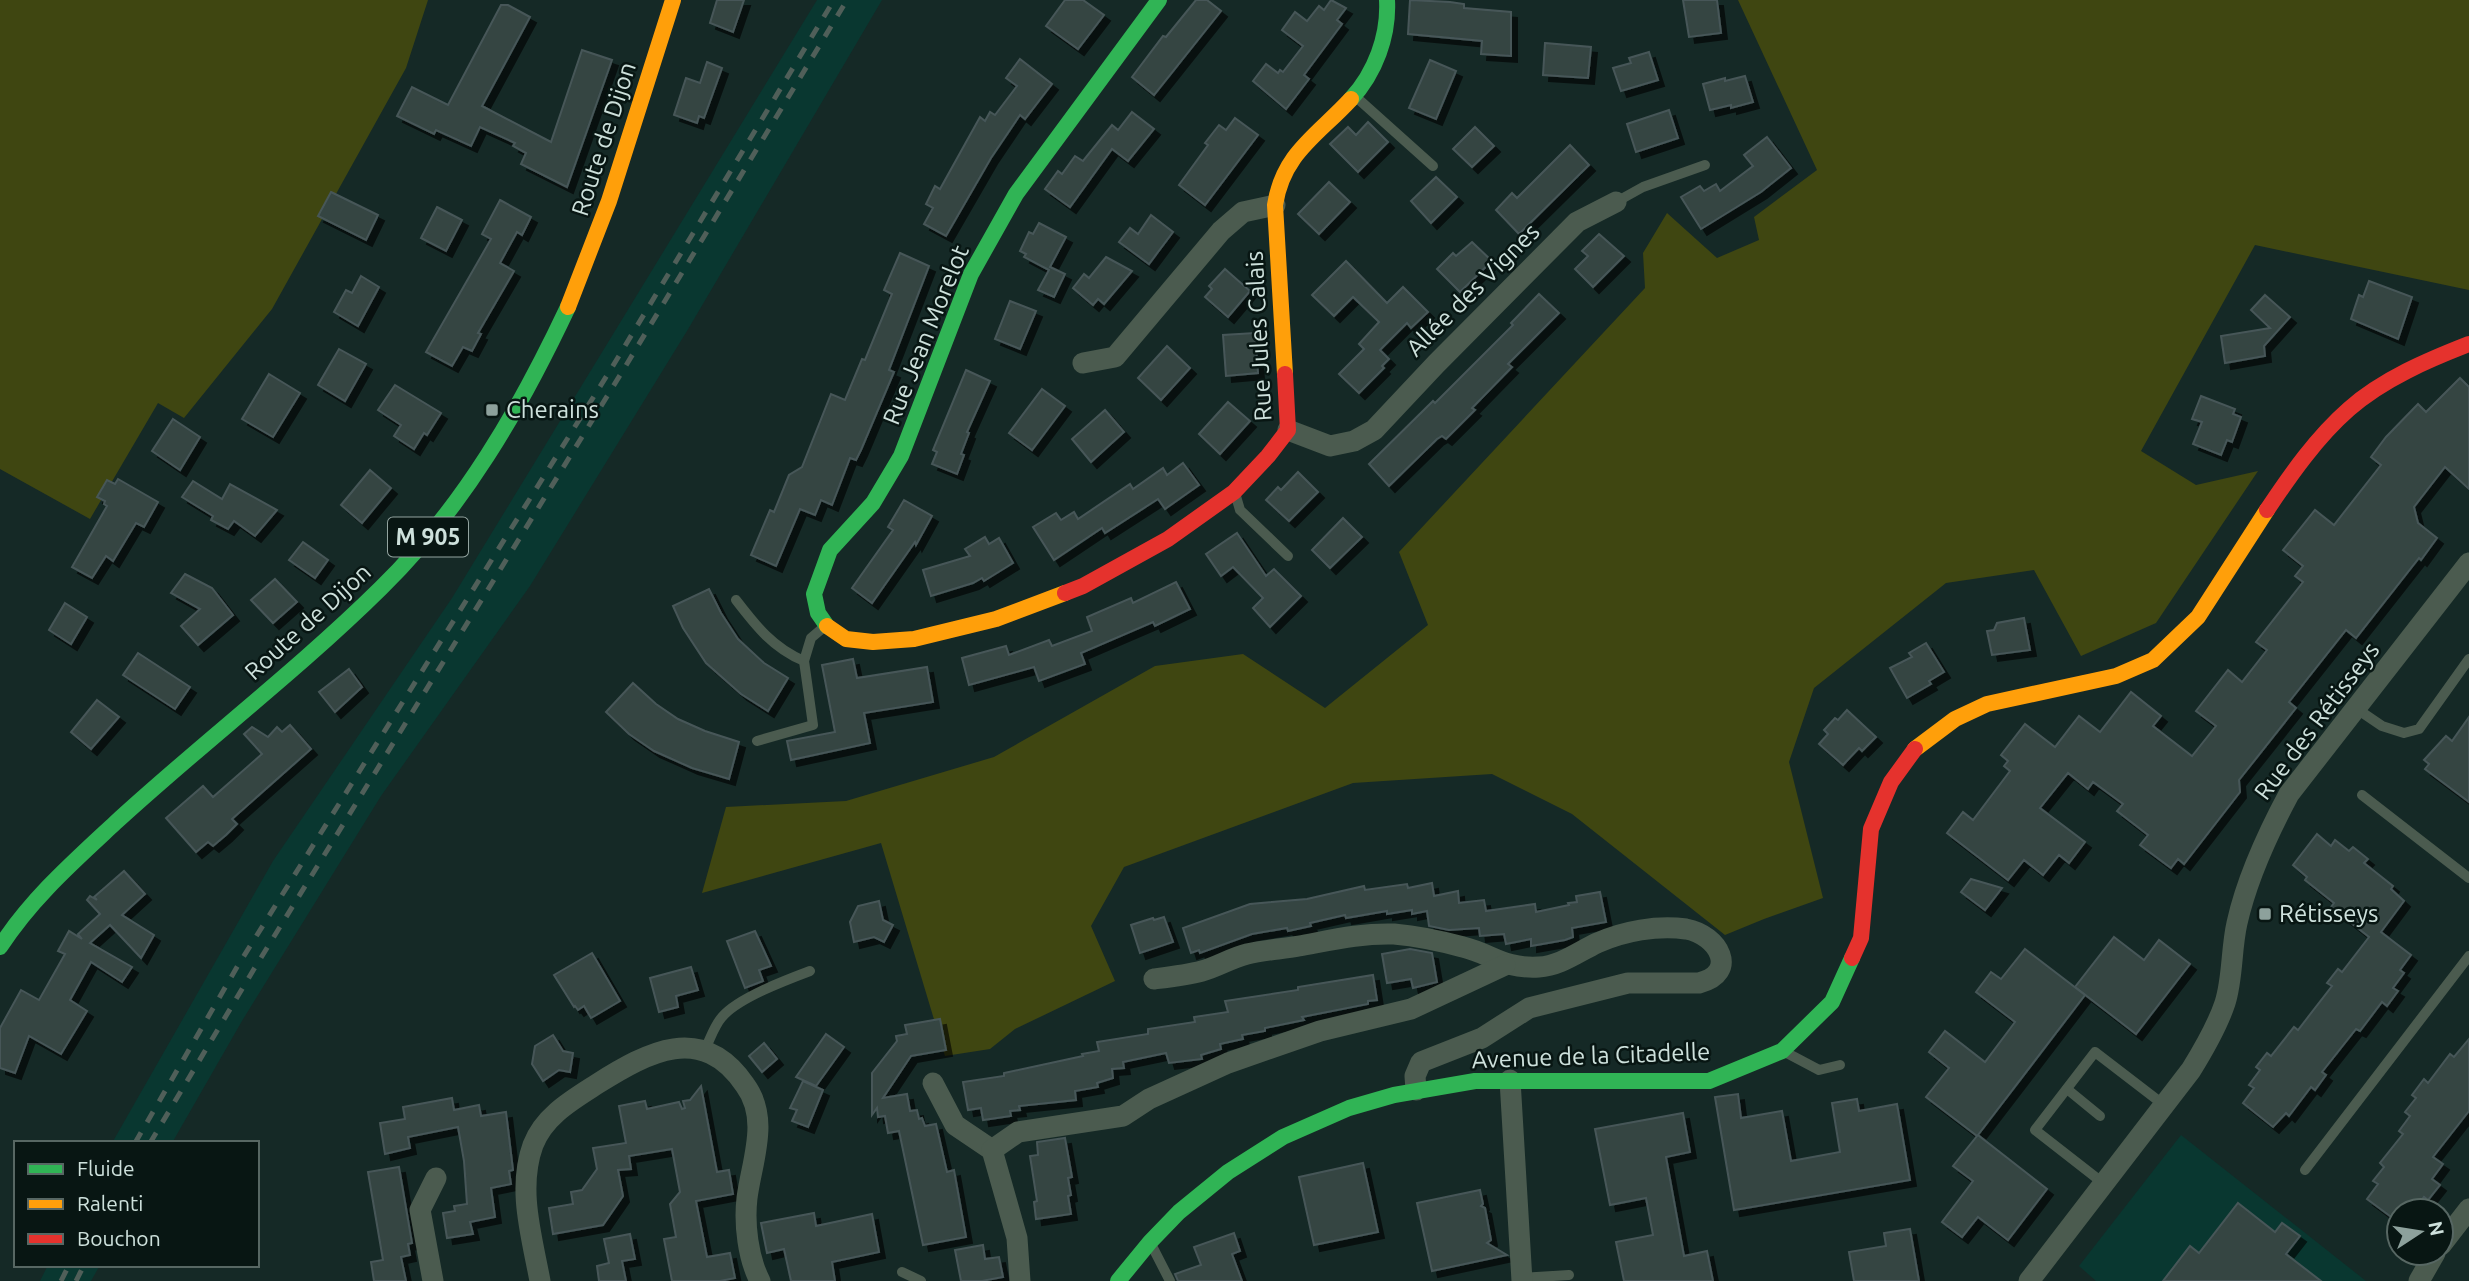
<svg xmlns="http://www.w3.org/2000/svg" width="2469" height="1281" font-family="Ubuntu,sans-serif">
<defs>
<filter id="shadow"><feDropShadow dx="6" dy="6" stdDeviation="0" flood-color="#0009"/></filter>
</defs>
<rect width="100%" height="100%" fill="#152926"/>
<!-- built -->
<g fill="#093730">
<path d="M817 0H882L687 331 530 586 381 796 242 1021 172 1143H112L273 861 452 598Z"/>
<path d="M2181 1135 2366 1281H2096L2079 1266Z"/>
<path d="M48 1265H100L91 1281H40Z"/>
</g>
<!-- green -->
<g fill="#3f4611">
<path d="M0 0H428L406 68 272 309 184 418 158 403 90 519 0 469Z"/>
<path d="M1738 0H2469V290L2255 245 2141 451 2196 485 2258 471 2156 623 2081 656 2034 570 1946 583 1814 688 1789 762 1823 898 1764 919 1725 935 1572 814 1492 774 1353 783 1124 867 1091 926 1115 981 1015 1029 990 1049 945 1056 881 843 702 893 726 807 846 801 994 757 1155 666 1243 654 1325 708 1428 625 1399 552 1645 288 1643 253 1667 213 1717 258 1759 240 1754 217 1817 170Z"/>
</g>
<!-- building -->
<g fill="#344443" stroke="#475758" stroke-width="2" filter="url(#shadow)">
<path d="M717 0H744L733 32 710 23Z"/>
<path d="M1065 0H1083L1104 15 1078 49 1046 26Z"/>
<path d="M1196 0H1207L1221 11 1154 95 1132 77 1163 36 1166 37Z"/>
<path d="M1331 0 1346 8 1337 20 1342 24 1304 75 1309 79 1286 109 1253 81 1266 64 1278 73 1280 70 1283 72 1303 46 1282 30 1295 12 1307 21 1319 6 1324 10Z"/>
<path d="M1410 0 1450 2 1464 4V8L1511 12V56L1481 54 1482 41 1408 34Z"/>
<path d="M1683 0H1717L1721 33 1689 37Z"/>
<path d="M501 5H508L530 17 482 106 551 142 582 50 612 60 567 187 521 164 526 153 513 146 515 143 480 127 471 146 436 130 434 134 397 116 412 87 448 105Z"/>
<path d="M1545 43 1591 47 1588 78 1543 75Z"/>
<path d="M1649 52 1658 80 1621 91 1613 68 1631 63 1629 58Z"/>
<path d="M1020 59 1052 84 1025 119 1020 115 991 158 946 236 924 224 933 208 926 204 935 186 940 189 980 117 985 121 990 112 995 115 1017 86 1006 78Z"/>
<path d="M1430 60 1456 71 1436 119 1409 108Z"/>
<path d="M707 62 722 68 704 118 699 116 697 123 674 115 686 78 700 83Z"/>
<path d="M1745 76 1753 102 1731 108V105L1710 110 1703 84 1725 78V81Z"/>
<path d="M1669 110 1678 138 1636 152 1627 124Z"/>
<path d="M1132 112 1154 129 1128 161 1112 149 1070 207 1045 189 1058 171 1062 174 1075 156 1083 161 1112 125 1118 130Z"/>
<path d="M1235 118 1258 135 1205 205 1179 185 1208 145 1205 143 1219 125 1226 130Z"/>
<path d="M1368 122 1388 142 1358 172 1330 144 1348 127 1356 135Z"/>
<path d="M1475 127 1494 146 1472 167 1453 149Z"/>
<path d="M1767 137 1791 168 1761 192 1701 229 1681 197 1700 186 1704 191 1716 184 1720 191 1753 166 1744 155Z"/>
<path d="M1570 145 1589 165 1519 234 1496 210 1512 193 1517 198Z"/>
<path d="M1436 177 1457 197 1431 223 1411 201Z"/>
<path d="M1329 182 1350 202 1319 234 1298 214Z"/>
<path d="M331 192 378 215 366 240 318 216Z"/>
<path d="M500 200 531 217 522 235 517 232 500 263 514 271 478 333 481 334 472 351 463 347 452 366 426 352 491 239 482 234Z"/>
<path d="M437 207 462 220 446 251 421 238Z"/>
<path d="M1151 215 1173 232 1149 264 1119 242 1130 228 1138 234Z"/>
<path d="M1039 223 1066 237 1050 267 1065 274 1054 297 1038 290 1049 270 1024 257 1026 254 1020 251 1029 232 1033 234Z"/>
<path d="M1599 234 1624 256 1593 287 1575 269 1588 256 1582 251Z"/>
<path d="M1472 242 1492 261 1460 292 1437 269 1453 253 1456 256Z"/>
<path d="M900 253 929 266 889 370 894 372 861 450 856 460 850 458 832 505 821 500 815 515 800 509 776 566 751 555 770 510 774 512 789 475 802 467 831 394 845 400 862 359 865 360 892 294 884 290Z"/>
<path d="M1106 257 1132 271 1104 304 1098 299 1093 305 1073 288 1084 274 1089 278Z"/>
<path d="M1346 261 1387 303 1403 287 1428 312 1411 328 1407 323 1380 350 1389 359 1382 366 1384 368 1359 393 1339 374 1364 349 1359 344 1379 322 1353 297 1334 316 1312 295Z"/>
<path d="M1225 269 1250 291 1228 317 1205 297 1212 289 1209 286Z"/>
<path d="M361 276 379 287 358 326 334 312 346 290 352 293Z"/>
<path d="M2369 281 2412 297 2398 339 2351 319 2359 295 2363 297Z"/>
<path d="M1539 294 1559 313 1508 364 1512 367 1472 408 1475 410 1446 439 1442 436 1437 439 1389 486 1369 464 1433 401 1435 403 1513 325 1511 323Z"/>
<path d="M2265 295 2290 317 2264 346 2265 356 2225 363 2221 336 2270 328 2251 310Z"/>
<path d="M1010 301 1036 311 1020 349 995 339Z"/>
<path d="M1255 333 1258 373 1226 376 1223 335Z"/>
<path d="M1167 346 1190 368 1161 400 1138 378Z"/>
<path d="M339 349 366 364 345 401 318 385Z"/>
<path d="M966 370 990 381 967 432 969 433 961 454 964 455 957 474 932 464 937 452 933 450Z"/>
<path d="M269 374 300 393 273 437 242 419Z"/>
<path d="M2460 378 2469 387V489L2445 467 2414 507 2418 523 2437 538 2421 560 2419 558 2356 638 2346 630 2289 702 2296 708 2239 780 2240 792 2184 864 2178 859 2171 868 2140 845 2148 835 2117 811 2123 804 2093 782 2088 789 2068 773 2040 808 2085 842 2069 863 2059 855 2043 875 2024 860 2008 880 1947 833 1963 812 1973 820 2010 771 2004 766 2008 761 2001 755 2025 724 2055 747 2079 716 2100 732 2131 692 2161 716 2153 726 2192 756 2216 726 2196 711 2228 670 2242 682 2267 650 2256 642 2303 582 2295 576 2303 566 2283 550 2315 510 2334 525 2381 465 2371 457 2386 437 2418 404 2426 412Z"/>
<path d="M395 385 441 413 427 435 424 433 414 449 394 436 401 425 378 410Z"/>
<path d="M1042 389 1065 406 1032 450 1009 433Z"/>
<path d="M2201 396 2235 409 2233 414 2241 417 2232 442 2227 440 2221 455 2193 444 2202 422 2192 419Z"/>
<path d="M1228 402 1250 421 1220 454 1199 434Z"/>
<path d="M1105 410 1124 432 1091 462 1072 439Z"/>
<path d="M173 419 200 437 180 470 152 451Z"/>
<path d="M1183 463 1199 485 1165 509 1158 499 1105 533 1102 528 1054 560 1033 527 1056 513 1061 520 1074 512 1078 519 1130 484 1133 489 1163 468 1167 475Z"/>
<path d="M370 470 391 488 362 523 341 505Z"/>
<path d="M1298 472 1318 492 1289 521 1266 500 1278 487 1281 490Z"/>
<path d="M118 479 158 502 144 527 136 523 113 561 106 556 92 578 72 567 107 506 104 504 105 501 97 497 107 480 115 484Z"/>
<path d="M193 481 222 499 230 484 277 510 255 536 234 521 228 529 211 520 213 516 182 497Z"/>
<path d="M904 500 932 516 916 545 915 542 872 603 852 588 893 530 888 527Z"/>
<path d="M1343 518 1362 537 1330 568 1312 550Z"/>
<path d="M1237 533 1266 576 1274 569 1301 596 1270 627 1253 608 1263 598 1233 567 1221 576 1206 554Z"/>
<path d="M985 537 989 544 999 538 1013 563 984 581 982 578 973 583 931 596 923 570 970 556 965 549Z"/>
<path d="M303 542 328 560 315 578 289 560Z"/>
<path d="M185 574 212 588 233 615 198 645 181 626 200 609 171 593Z"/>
<path d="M275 579 297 602 273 623 251 600Z"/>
<path d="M1176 582 1190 609 1155 626 1153 622 1081 653 1085 664 1039 681 1034 667 969 685 962 658 1006 646 1009 655 1049 640 1052 646 1092 631 1087 617 1131 598 1133 603Z"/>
<path d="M709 589 721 613 738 639 764 663 788 678 768 711 741 694 706 663 683 628 673 606Z"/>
<path d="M65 603 87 617 71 644 49 630Z"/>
<path d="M2024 618 2030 650 1992 655 1987 631 1994 630 1997 623Z"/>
<path d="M1926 643 1944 672 1929 681 1931 684 1907 698 1890 668 1912 657 1909 653Z"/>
<path d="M138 653 190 687 175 709 123 675Z"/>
<path d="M853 659 857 678 927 667 933 702 864 713 870 743 791 760 787 741 835 732 822 665Z"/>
<path d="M349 669 362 687 335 712 319 692Z"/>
<path d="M633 683 656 704 678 719 705 731 739 742 729 779 692 768 654 751 629 734 606 712Z"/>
<path d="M97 700 119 717 91 749 71 732Z"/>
<path d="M1847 710 1876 737 1862 751 1859 748 1843 765 1819 744 1828 734 1824 730 1835 718 1838 720Z"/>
<path d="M2469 717V802L2425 769 2429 764 2424 760 2446 736 2452 741Z"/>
<path d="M290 725 311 749 232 819 237 824 226 835 213 846 208 842 196 852 166 818 203 786 213 797 262 754 244 734 252 727 268 737 277 727 282 732Z"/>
<path d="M2317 834 2331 846 2335 840 2349 851 2353 847 2368 859 2364 863 2393 886 2391 889 2404 901 2381 932 2411 955 2400 970 2404 973 2393 988 2398 991 2387 1006 2382 1002 2360 1031 2356 1029 2322 1072 2326 1075 2315 1090 2311 1087 2289 1116 2286 1113 2273 1127 2243 1103 2254 1088 2249 1085 2260 1070 2256 1067 2267 1053 2271 1056 2294 1027 2298 1030 2332 986 2327 983 2338 969 2342 972 2369 937 2331 907 2334 903 2305 880 2307 877 2293 865Z"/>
<path d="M124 871 145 894 122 915 154 935 141 958 110 925 90 943 132 967 122 982 91 962 70 1000 87 1011 61 1054 29 1036 15 1073 0 1068V1028L21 990 39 1000 65 954 58 951 69 931 82 939 78 934 100 914 87 900 90 896 97 900 94 897Z"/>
<path d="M1971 879 2002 888 1985 910 1961 892Z"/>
<path d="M1432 883 1434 896 1458 891 1459 903 1484 900 1486 911 1535 904 1536 912 1569 905 1568 903 1577 902 1576 896 1600 892 1606 922 1572 928 1573 937 1565 940 1531 946V939L1506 944 1504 934 1480 936 1479 928 1449 930 1429 926 1427 911 1412 914V910L1387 914V911L1346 918 1345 915 1310 923 1311 926 1288 931 1287 928 1252 934 1200 953 1199 950 1191 953 1183 928 1250 904 1307 899 1364 886 1365 890 1407 884 1408 888Z"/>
<path d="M879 901 883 920 893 925 884 942 874 937 854 942 850 922 858 906Z"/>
<path d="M1164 917 1173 942 1140 953 1131 925 1153 918 1154 920Z"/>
<path d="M755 931 771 966 759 970 763 981 745 988 727 941Z"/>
<path d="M2114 937 2144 960 2159 940 2190 964 2136 1034 2075 987Z"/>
<path d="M1410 949 1432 953 1437 982 1413 988 1411 979 1387 983 1382 954Z"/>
<path d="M2025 949 2085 995 1978 1135 2047 1189 2008 1240 1978 1217 1962 1237 1942 1222 1973 1181 1953 1166 1977 1136 1926 1097 1949 1068 1929 1052 1945 1031 1985 1062 2015 1022 1976 992 1991 972 2001 979Z"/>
<path d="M592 953 620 1001 591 1018 584 1006 578 1010 575 1006 574 1007 554 975Z"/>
<path d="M691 967 698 990 676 996 678 1007 659 1012 650 978Z"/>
<path d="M1373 975 1377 1000 1368 1001V1004L1302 1017 1304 1020 1265 1028V1031L1242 1035 1243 1039 1220 1044 1221 1049 1201 1055 1202 1059 1169 1063 1166 1053 1123 1062 1124 1068 1112 1069 1113 1078 1097 1083 1098 1087 1075 1091 1076 1100 1019 1106 1020 1110 1010 1111 1011 1116 983 1120 981 1108 968 1110 963 1082 1004 1076V1073L1083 1056 1082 1054 1099 1051 1097 1042 1148 1034V1029L1195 1022 1194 1017 1228 1012 1225 1001 1298 990V987Z"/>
<path d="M940 1019 946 1050 911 1056 883 1098 907 1094 910 1111 917 1110 919 1119 922 1118 925 1126 936 1124 947 1172 954 1170 966 1237 923 1245 899 1131 888 1133 885 1116 878 1117 877 1108 872 1115V1073L897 1041 896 1036 907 1034 905 1025Z"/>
<path d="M826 1034 844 1047 816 1086 796 1077Z"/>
<path d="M553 1035 563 1051 573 1053 570 1072 559 1070 543 1081 532 1064 535 1046Z"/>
<path d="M2469 1039V1111L2433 1157 2443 1164 2432 1179 2440 1185 2428 1200 2424 1197 2413 1211H2399L2398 1222 2367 1199 2378 1184 2373 1181 2384 1167 2380 1163 2403 1134 2399 1131 2410 1116 2405 1112 2416 1098 2412 1095 2424 1079 2428 1083 2450 1054 2454 1057Z"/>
<path d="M764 1043 777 1059 762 1072 749 1056Z"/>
<path d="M803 1081 823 1090 808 1127 792 1121 797 1110 790 1108Z"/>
<path d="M701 1086 717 1172 729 1170 733 1194 696 1201 707 1257 730 1253 735 1278 720 1281H672L664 1239 676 1237 670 1204 680 1192 672 1149 629 1156 631 1169 618 1170 623 1196 603 1225 553 1234 549 1208 573 1204 571 1192 582 1190 597 1169 593 1148 626 1143 619 1106 645 1101 647 1109 679 1102 682 1109 685 1108 683 1101 690 1100Z"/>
<path d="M1738 1094 1741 1118 1782 1111 1791 1161 1840 1152 1832 1103 1857 1099 1859 1111 1897 1104 1910 1180 1734 1210 1715 1097Z"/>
<path d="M452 1098 454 1110 479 1105 481 1116 506 1112 513 1170 509 1171 511 1184 491 1188 495 1217 470 1222 473 1234 447 1238 443 1213 455 1211 454 1206 467 1204 464 1161 458 1127 408 1137 410 1148 385 1154 380 1123 405 1119 403 1107Z"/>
<path d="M1683 1113 1690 1152 1666 1157 1684 1256 1707 1251 1713 1281H1624L1616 1242 1653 1235 1646 1198 1610 1205 1595 1129Z"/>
<path d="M1065 1138 1072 1177 1068 1178 1071 1195 1068 1196 1071 1214 1036 1219 1034 1202 1037 1201 1030 1156 1038 1155 1037 1142Z"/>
<path d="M1363 1163 1378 1232 1314 1245 1299 1177Z"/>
<path d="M399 1167 412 1243 408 1244 410 1255 401 1257 406 1281H374L371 1262 383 1260 368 1172Z"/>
<path d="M1480 1190 1483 1204 1481 1206 1485 1208 1491 1240 1487 1243 1507 1255 1432 1271 1417 1203Z"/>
<path d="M2238 1203 2275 1232 2282 1223 2300 1236 2286 1254 2321 1281H2163L2190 1246 2199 1253Z"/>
<path d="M814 1213 816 1226 872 1214 879 1252 832 1262 835 1281H791L784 1249 767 1253 761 1223Z"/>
<path d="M1910 1229 1919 1281H1854L1849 1252 1886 1246 1884 1233Z"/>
<path d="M1234 1233 1240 1251 1232 1254 1242 1281H1178L1175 1274 1201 1265 1194 1247Z"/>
<path d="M630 1234 635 1259 622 1261 626 1281H599L597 1266 609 1263 604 1239Z"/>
<path d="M983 1245 985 1259 999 1257 1003 1277 982 1281H961L955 1250Z"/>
</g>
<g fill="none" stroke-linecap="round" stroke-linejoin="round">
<!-- lane -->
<g stroke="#4b5b4f" stroke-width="10">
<path d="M1356 97 1433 166"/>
<path d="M1616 202 1643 187 1705 165"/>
<path d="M1235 493 1240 510 1288 556"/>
<path d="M736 600C756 626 773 648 804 661"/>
<path d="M2357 709 2382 726 2404 733 2419 729 2469 659"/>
<path d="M757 741 813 725 804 661 811 638 824 627"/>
<path d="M2362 795 2469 878"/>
<path d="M704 1051C710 1040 714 1026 722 1017 738 998 786 980 810 971"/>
<path d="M1785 1052 1819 1070 1840 1065"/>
<path d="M2067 1089 2100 1116"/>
<path d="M2305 1170 2469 956"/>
<path d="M2103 1183 2035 1130 2095 1052 2164 1105"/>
<path d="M1151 1244 1170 1281"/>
<path d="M902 1272 921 1281"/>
<path d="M1522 1278 1569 1275"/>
</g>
<!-- street -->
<g stroke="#4b5b4f" stroke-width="21">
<path d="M1083 363 1115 357 1221 231 1243 212 1275 205"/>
<path d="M1288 430 1330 446 1354 441 1374 430 1436 364 1577 222 1616 202"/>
<path d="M1154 979C1170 977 1187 975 1202 971 1217 967 1231 958 1247 954 1264 950 1282 949 1299 946 1332 940 1361 933 1394 934 1416 936 1441 941 1463 947 1492 954 1503 969 1539 967 1560 966 1578 952 1597 943 1624 931 1657 925 1686 929 1719 935 1739 973 1699 983H1628L1529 1008 1482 1038 1421 1062 1415 1076 1416 1090"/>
<path d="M1510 1080 1522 1281"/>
<path d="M933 1083 955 1125 992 1150"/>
<path d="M2441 1245 2469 1209"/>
<path d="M433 1281 420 1210 436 1178"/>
<path d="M540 1281C532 1237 517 1189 533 1145 544 1116 572 1100 597 1084 648 1052 702 1022 745 1085 770 1119 752 1160 747 1198 744 1224 748 1258 760 1281"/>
<path d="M1020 1281 1017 1238 992 1150 1018 1132 1123 1116 1149 1099 1228 1063 1320 1031 1411 1009 1505 965"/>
<path d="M2029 1281 2191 1070C2204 1049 2217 1027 2225 1003 2233 978 2231 949 2237 923 2247 878 2267 835 2289 794L2469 563"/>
<path d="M2419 1281 2435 1253"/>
</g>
<!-- fast -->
<g stroke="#30b455" stroke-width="16">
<path d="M1351 99C1375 73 1389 36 1387 0"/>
<path d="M827 626 818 613 814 594 830 550 873 503 901 456 971 274 1016 194 1159 0"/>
<path d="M0 947C31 899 73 862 115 823 202 743 297 671 381 588 463 508 520 409 568 307"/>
<path d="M1118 1281 1150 1242 1179 1212 1228 1172 1283 1137 1349 1108 1394 1095 1475 1081H1709L1782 1051 1832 1002 1852 958"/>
</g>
<!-- slow -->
<g stroke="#ff9f0a" stroke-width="16">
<path d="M568 307 609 201 673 0"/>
<path d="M1285 374 1275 205C1283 153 1318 135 1351 99"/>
<path d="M827 626 846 639 873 642 914 639 996 619 1065 593"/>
<path d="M1915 749 1955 719 1987 704 2116 676 2153 660 2198 617 2267 510"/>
</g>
<!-- jam -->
<g stroke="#e5322d" stroke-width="16">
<path d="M2267 510C2291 474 2317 437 2349 409 2383 379 2428 360 2469 344"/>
<path d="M1065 593 1083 586 1168 539 1234 492 1268 456 1288 430 1285 374"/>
<path d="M1852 958 1861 938 1871 829 1891 782 1915 749"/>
</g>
<!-- rail -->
<g stroke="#505f59" stroke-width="5" stroke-dasharray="12 12" stroke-linecap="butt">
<path d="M135 1143 237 967 611 369 834 0"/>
<path d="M150 1143 254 969 622 372 847 0"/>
<path d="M61 1281 69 1265"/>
<path d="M76 1281 84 1265"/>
</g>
</g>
<!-- markers -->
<g fill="#8da19c" stroke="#081613" stroke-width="2.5">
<rect x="485" y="403" width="14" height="14" rx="3.5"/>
<rect x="2258" y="907" width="14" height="14" rx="3.5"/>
</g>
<g text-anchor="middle" stroke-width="5" stroke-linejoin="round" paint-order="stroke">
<!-- shield labels -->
<rect fill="#081613" stroke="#93a4a0" stroke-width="2" x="388" y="517.5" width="80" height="39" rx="5"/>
<g font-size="23" font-weight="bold" fill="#cee1dc">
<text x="428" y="545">M 905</text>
</g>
<!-- street labels -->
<g font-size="24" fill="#cee1dc" stroke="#081613">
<text transform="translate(604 139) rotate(-72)" y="8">Route de Dijon</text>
<text transform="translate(1473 290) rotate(-45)" y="8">Allée des Vignes</text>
<text transform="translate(926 335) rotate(-68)" y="8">Rue Jean Morelot</text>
<text transform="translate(1259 336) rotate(-93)" y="8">Rue Jules Calais</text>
<text transform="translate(308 622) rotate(-42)" y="8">Route de Dijon</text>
<text transform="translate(2317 721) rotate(-53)" y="8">Rue des Rétisseys</text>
<text transform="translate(1591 1056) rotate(-2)" y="8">Avenue de la Citadelle</text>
</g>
<!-- poi labels -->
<g font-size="24" fill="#cee1dc" stroke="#081613" text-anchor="start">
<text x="506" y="418">Cherains</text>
<text x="2279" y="922">Rétisseys</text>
</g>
</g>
<!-- legend -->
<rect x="14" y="1141" width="245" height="126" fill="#081613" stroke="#576763" stroke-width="2"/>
<rect x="28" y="1164" width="35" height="10" fill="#30b455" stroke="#576763" stroke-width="2"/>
<text x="77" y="1176" font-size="21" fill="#cee1dc">Fluide</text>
<rect x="28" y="1199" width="35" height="10" fill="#ff9f0a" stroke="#576763" stroke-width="2"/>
<text x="77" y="1211" font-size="21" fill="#cee1dc">Ralenti</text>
<rect x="28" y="1234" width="35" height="10" fill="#e5322d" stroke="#576763" stroke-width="2"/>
<text x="77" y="1246" font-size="21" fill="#cee1dc">Bouchon</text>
<!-- north arrow -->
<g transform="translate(2420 1232) rotate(78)"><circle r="33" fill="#081613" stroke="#576763" stroke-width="2"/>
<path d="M0-5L12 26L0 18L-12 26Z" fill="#8da19c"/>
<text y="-10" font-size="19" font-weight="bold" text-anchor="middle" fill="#cee1dc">N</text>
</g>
</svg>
